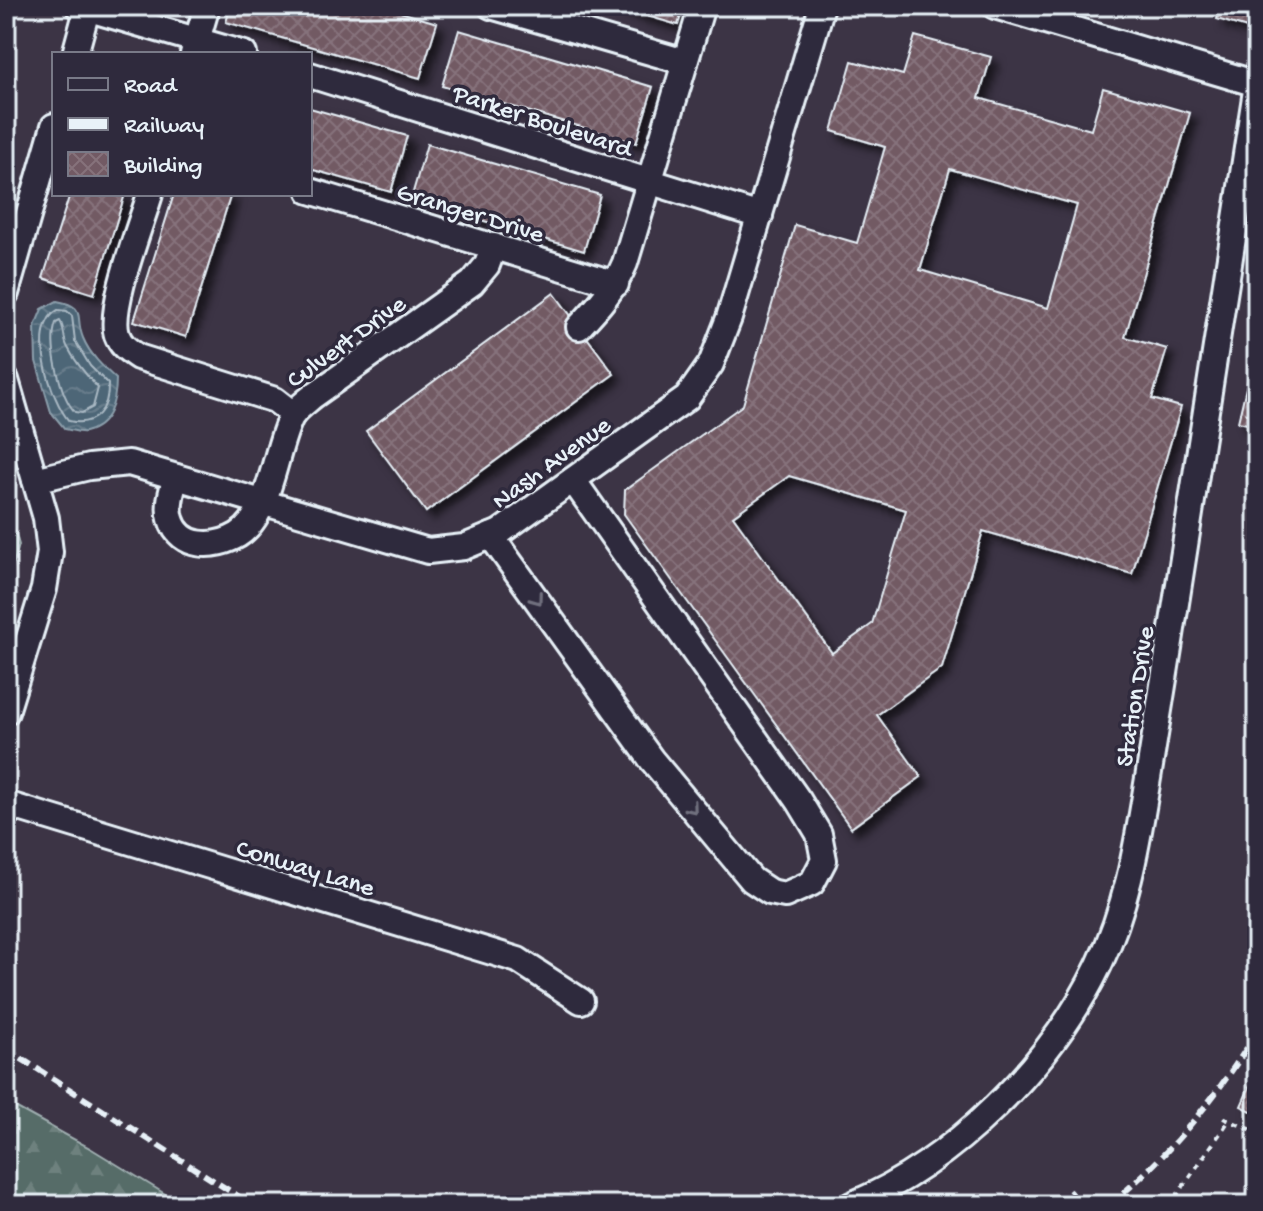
<svg xmlns="http://www.w3.org/2000/svg" width="1263" height="1211" font-family="'Gochi Hand',sans-serif">
<defs>
<pattern id="forest-firs" width="22" height="20" patternUnits="userSpaceOnUse" patternTransform="scale(2)"><rect width="22" height="20" fill="#566c68"/><path d="M5 1l3.5 6h-7zM16 11l3.5 6h-7z" fill="#6e817e"/></pattern>
<pattern id="water-waves" width="16" height="10" patternUnits="userSpaceOnUse" patternTransform="scale(2)"><rect width="16" height="10" fill="#4d6677"/><path d="M0 5q4-4 8 0t8 0" fill="none" stroke="#677c8b"/></pattern>
<pattern id="building-cross-hatch" width="8" height="8" patternUnits="userSpaceOnUse" patternTransform="scale(2)"><rect width="8" height="8" fill="#725a64"/><path d="M0 0l8 8M0 8l8-8" fill="none" stroke="#86727b"/></pattern>
<filter id="shadow"><feDropShadow dx="7" dy="7" stdDeviation="4" flood-color="#0009"/></filter>
</defs>
<rect width="100%" height="100%" fill="#3c3445"/>
<filter id="ink" filterUnits="userSpaceOnUse"><feTurbulence type="fractalNoise" baseFrequency=".0125" numOctaves="2"/><feDisplacementMap in="SourceGraphic" scale="16" xChannelSelector="R" yChannelSelector="G"/><feConvolveMatrix kernelMatrix="1 2 1 2 8 2 1 2 1" color-interpolation-filters="sRGB"/></filter>
<g filter="url(#ink)">
<!-- forest -->
<g fill="url(#forest-firs)" stroke="#9faeb0" stroke-width="2">
<path d="M6 501 19 545 6 590Z"/>
<path d="M6 1102 90 1148 183 1205H6Z"/>
</g>
<!-- water -->
<path fill="url(#water-waves)" stroke="#8b9eab" stroke-width="2" d="M57 301C88 307 74 316 83 338 90 355 103 367 116 379 116 401 110 426 85 432 80 433 71 430 65 429L51 412 36 361 35 326 42 309Z"/>
<g fill="none" stroke-linecap="round" stroke-linejoin="round">
<!-- shore -->
<g stroke="#aab9c4" stroke-width="2">
<path d="M58 310 67 311 72 316 75 341 90 366 108 384C109 409 96 427 69 421 51 401 27 326 58 310Z"/>
<path d="M60 321C65 329 63 338 67 346 75 362 86 375 98 388L93 407 82 413 75 412C60 396 48 344 56 323Z"/>
</g>
</g>
<!-- building -->
<g fill="url(#building-cross-hatch)" stroke="#e8f1f8" stroke-width="2" fill-rule="evenodd" filter="url(#shadow)">
<path d="M231 6H380L437 23 420 78 226 22Z"/>
<path d="M613 6H684L678 25Z"/>
<path d="M1221 6H1257V31L1217 19Z"/>
<path d="M459 30 653 87 636 143 442 86Z"/>
<path d="M915 36 991 57 979 98 1091 130 1103 88 1190 113 1125 337 1167 349 1152 399 1181 407 1132 574 983 531 942 668 877 715 921 777 851 828 624 514 625 490 743 405 795 225 857 243 885 147 832 131 852 61 903 75ZM950 169 1077 205 1048 308 920 270ZM789 476 906 510 872 624 832 653 733 516Z"/>
<path d="M310 108 407 136 391 192 310 169Z"/>
<path d="M427 144 600 195 584 251 411 199Z"/>
<path d="M70 194H125L94 294 43 278Z"/>
<path d="M174 194H231L186 337 134 321Z"/>
<path d="M554 293 614 374 426 512 366 431Z"/>
<path d="M1252 362 1257 363V426L1238 422Z"/>
<path d="M1257 834V885L1246 882 1249 866 1254 867 1256 861 1251 860Z"/>
<path d="M1257 1070V1114L1241 1106Z"/>
</g>
<g fill="none" stroke-linecap="round" stroke-linejoin="round">
<!-- minor casing -->
<g stroke="#e8f1f8" stroke-width="30">
<g id="minor">
<path d="M79 6 244 54"/>
<path d="M491 6 685 62"/>
<path d="M995 6 1257 84"/>
<path d="M75 54 88 6"/>
<path d="M193 54 207 6"/>
<path d="M310 75 760 216"/>
<path d="M310 191 616 284"/>
<path d="M150 194C141 225 108 307 117 335 121 346 128 350 138 357L275 400 293 414"/>
<path d="M6 293 54 126"/>
<path d="M579 327C599 306 614 289 625 263L702 6"/>
<path d="M6 380 46 518 50 552 44 589 6 712"/>
<path d="M176 477C172 490 167 506 171 519 180 550 216 548 238 535 271 514 274 451 291 417 296 409 306 402 313 396L472 283 487 265 494 246"/>
<path d="M35 480 89 467 129 463 428 551 464 547 500 532 687 398 711 364 729 318 822 6"/>
<path d="M491 536 651 759 752 880 770 892 785 895 812 883 824 860 819 834 799 801 573 480"/>
<path d="M6 804 518 960 581 1001"/>
<path d="M851 1205C954 1162 1051 1065 1099 965 1126 909 1136 851 1146 790 1154 743 1161 696 1169 648 1199 460 1227 272 1257 84"/>
</g>
</g>
<!-- path -->
<g stroke="#e8f1f8" stroke-width="4" stroke-dasharray="6 6" stroke-linecap="butt">
<path d="M1223 1118 1257 1132"/>
<path d="M1069 1190 1083 1205"/>
<path d="M1175 1198 1178 1201 1177 1205"/>
<path d="M1166 1205 1175 1198 1228 1122"/>
</g>
<!-- minor -->
<use href="#minor" stroke="#2f2a3d" stroke-width="24"/>
<!-- rail -->
<g stroke="#e8f1f8" stroke-width="6" stroke-dasharray="12 6" stroke-linecap="butt">
<path d="M6 1049 252 1205"/>
<path d="M1109 1205C1169 1156 1216 1098 1257 1032"/>
</g>
</g>
<!-- one-way arrows -->
<defs><path id="oneway-chevron" d="M-2-3.5L2.5 0L-2 3.5" fill="none" stroke-width="1.6" stroke-linecap="round" stroke-linejoin="round" transform="scale(2)"/></defs>
<g stroke="#70707e">
<use href="#oneway-chevron" transform="translate(537 599) rotate(54)"/>
<use href="#oneway-chevron" transform="translate(692 808) rotate(50)"/>
</g>
</g>
<g text-anchor="middle" stroke-width="7" stroke-linejoin="round" paint-order="stroke">
<!-- street labels -->
<g font-size="26" fill="#e8f1f8" stroke="#2f2a3d">
<text transform="translate(543 119) rotate(18)" y="9">Parker Boulevard</text>
<text transform="translate(471 211) rotate(17)" y="9">Granger Drive</text>
<text transform="translate(345 340) rotate(-36)" y="9">Culvert Drive</text>
<text transform="translate(550 461) rotate(-36)" y="9">Nash Avenue</text>
<text transform="translate(1133 696) rotate(-81)" y="9">Station Drive</text>
<text transform="translate(306 866) rotate(17)" y="9">Conway Lane</text>
</g>
</g>
<!-- margin -->
<rect width="1263" height="1211" fill="none" stroke="#2f2a3d" stroke-width="32"/>
<rect x="16" y="16" width="1231" height="1179" fill="none" stroke="#e8f1f8" stroke-width="3" filter="url(#ink)"/>
<!-- legend -->
<rect x="52" y="52" width="260" height="144" fill="#2f2a3d" stroke="#797a88" stroke-width="2"/>
<rect x="68" y="78" width="40" height="12" fill="#2f2a3d" stroke="#797a88" stroke-width="2"/>
<text x="124" y="92" font-size="24" fill="#e8f1f8">Road</text>
<rect x="68" y="118" width="40" height="12" fill="#e8f1f8" stroke="#797a88" stroke-width="2"/>
<text x="124" y="132" font-size="24" fill="#e8f1f8">Railway</text>
<rect x="68" y="152" width="40" height="24" fill="url(#building-cross-hatch)" stroke="#797a88" stroke-width="2"/>
<text x="124" y="172" font-size="24" fill="#e8f1f8">Building</text>
</svg>
